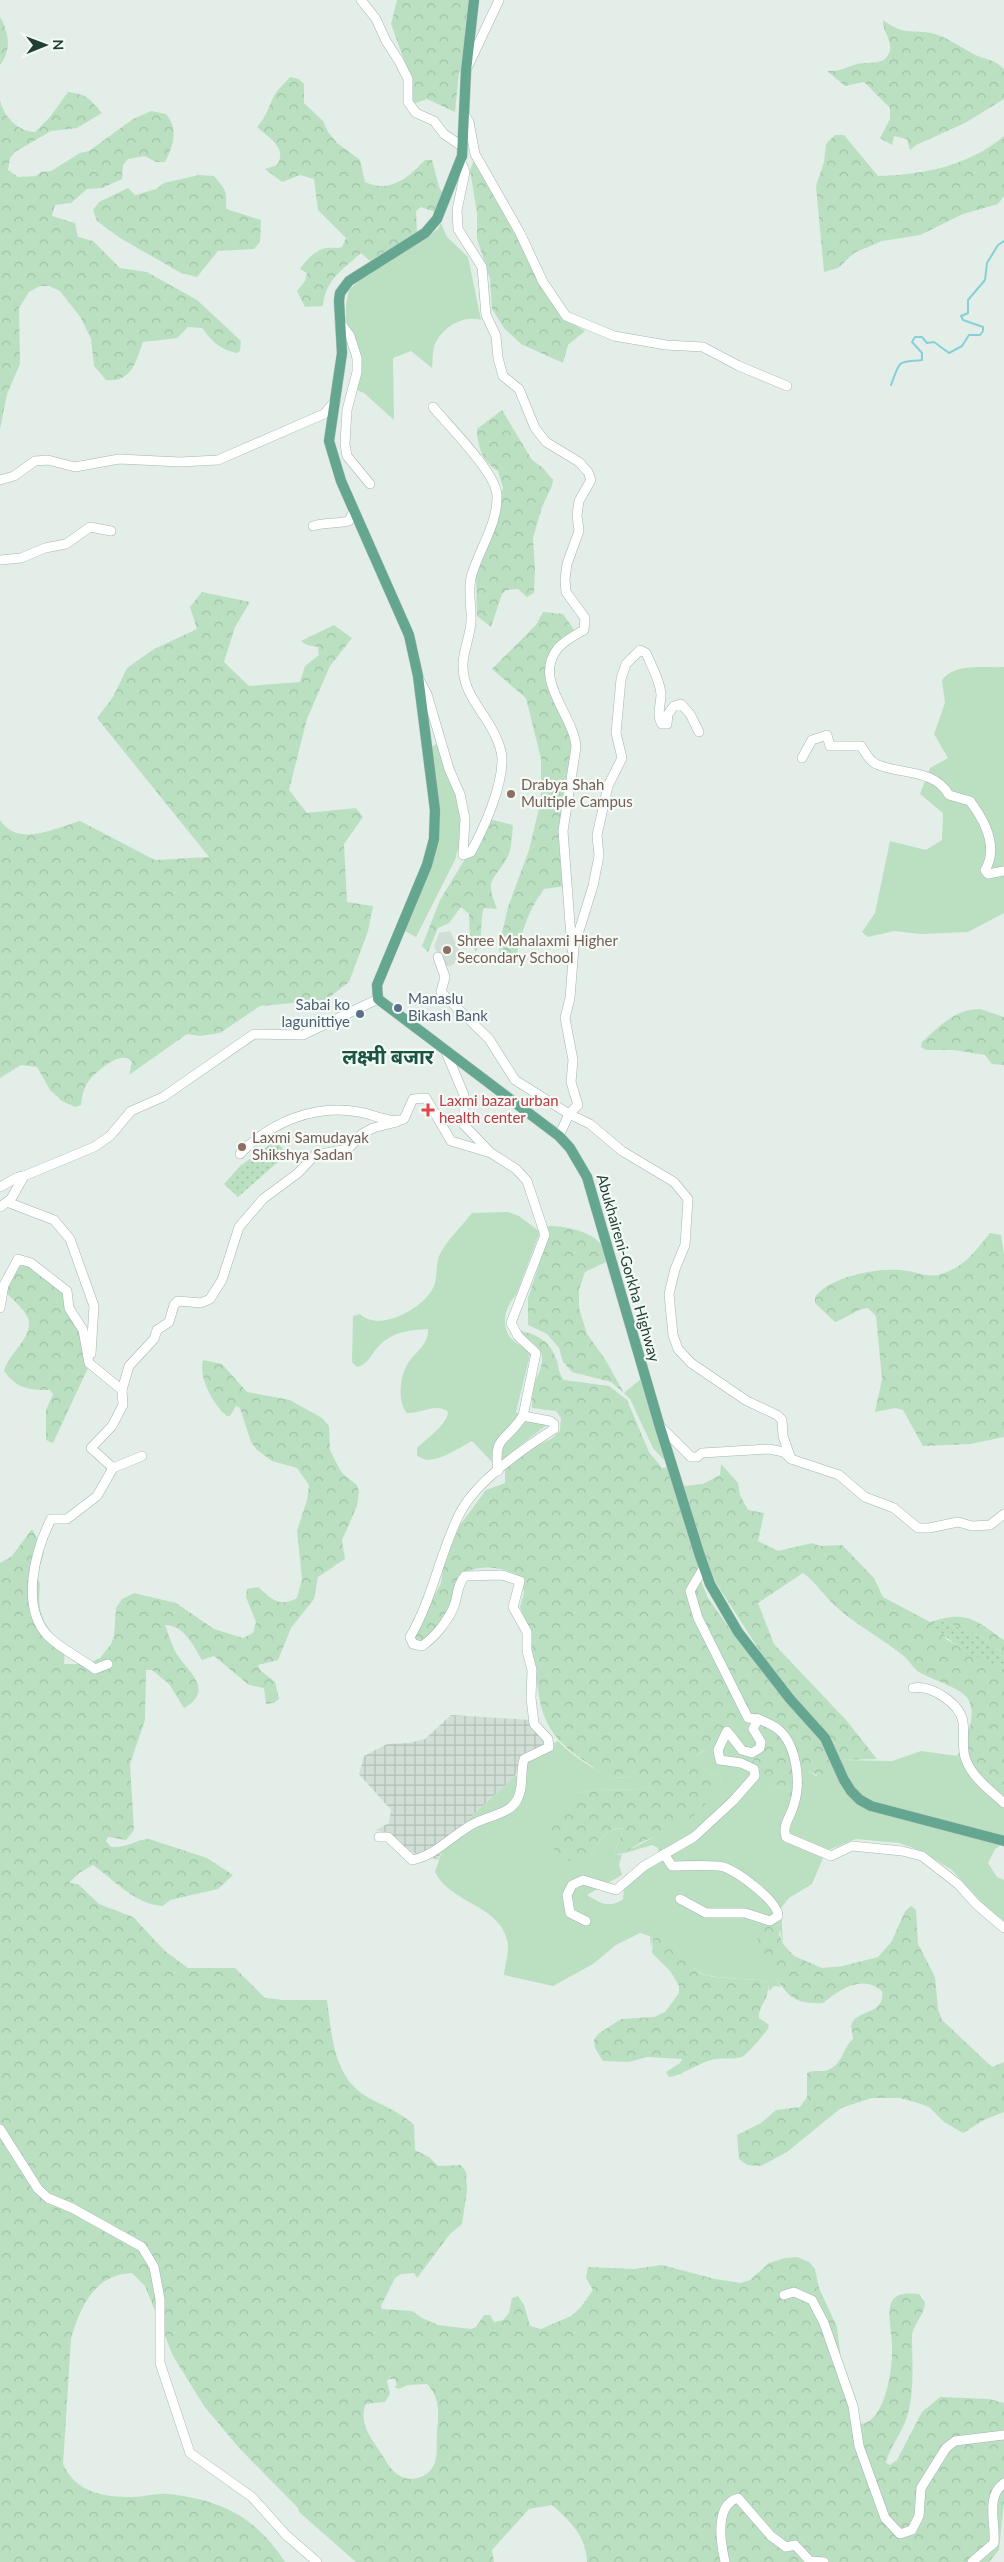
<svg xmlns="http://www.w3.org/2000/svg" width="1004" height="2562" font-family="Lato,'Noto Sans Devanagari',sans-serif">
<defs>
<pattern id="industrial-grid" width="8" height="8" patternUnits="userSpaceOnUse" patternTransform="scale(1.25)"><rect width="8" height="8" fill="#d1ded6"/><path d="M0 4h8M4 0v8" fill="none" stroke="#b3c0b8"/></pattern>
<pattern id="forest-crowns" width="20" height="18" patternUnits="userSpaceOnUse" patternTransform="scale(1.25)"><rect width="20" height="18" fill="#bae0c1"/><path d="M2 6a3 3 0 1 1 6 0M12 15a3 3 0 1 1 6 0" fill="none" stroke="#a0c1a6"/></pattern>
<pattern id="park-dots" width="8" height="8" patternUnits="userSpaceOnUse" patternTransform="scale(1.25)"><rect width="8" height="8" fill="#bae0c1"/><path d="M2 2h.1M6 6h.1" fill="none" stroke="#a0c1a6" stroke-width="1.8" stroke-linecap="round"/></pattern>
</defs>
<rect width="100%" height="100%" fill="#e3eee8"/>
<!-- built -->
<path fill="#d1ded6" d="M450 931 462 957 451 966H445L434 947 439 933Z"/>
<!-- industrial -->
<path fill="url(#industrial-grid)" d="M451 1715 531 1720 533 1731 547 1743 523 1755 515 1776 445 1841 438 1860 411 1852 393 1836 376 1830 389 1823 391 1810 359 1774 364 1756 387 1744 409 1743 425 1739Z"/>
<!-- grass -->
<g fill="#bae0c1" fill-rule="evenodd">
<path d="M441 223 447 237 468 257 481 320C463 315 443 327 435 344 432 350 433 361 432 368L411 351 393 358 394 420 364 393 356 390 351 331 346 321V304L349 290 361 279 438 229Z"/>
<path d="M1004 667V913L968 932 921 934 894 931 868 937 862 932 875 913 890 841 926 850 942 840 943 813 920 794 930 768 948 758 934 734 945 703 942 680C955 663 984 668 1004 667Z"/>
<path d="M439 742 458 795 463 821 462 834 455 860 416 937 403 930 437 837 427 750Z"/>
<path d="M508 1212 519 1216 540 1232 516 1295C504 1308 499 1329 515 1342 521 1346 526 1349 530 1355L516 1412 525 1420 548 1424 509 1454 496 1471 495 1465 472 1441C458 1448 430 1469 417 1455V1448C426 1439 447 1425 448 1412 437 1402 421 1414 407 1413 397 1403 400 1376 407 1365 414 1352 429 1346 428 1329 408 1330 391 1332 377 1348 371 1355 367 1365 357 1367L352 1362 353 1316 360 1314C379 1333 425 1308 434 1286 438 1276 435 1262 441 1252 449 1238 462 1226 472 1213Z"/>
<path d="M642 1378 668 1459 665 1461 653 1448 630 1399 624 1393Z"/>
<path d="M742 1713H753L763 1777 770 1787 790 1788 789 1806 804 1768 816 1776 839 1760 892 1761 921 1751 957 1756 978 1766 1004 1786V1843L995 1849 988 1863 997 1877 1004 1880V1921L984 1905 952 1870 921 1851 899 1843 856 1839 826 1851 812 1884 789 1898 781 1908 783 1944 780 1930 771 1969 781 1987 774 1986 769 1991 768 1983 760 1980C748 1979 710 1978 701 1973 683 1962 676 1941 653 1937L651 1947 650 1936 640 1933 616 1945 593 1964 553 1986 504 1975C505 1964 510 1950 507 1940 499 1905 450 1903 435 1872L445 1841 515 1776 522 1777C527 1755 540 1751 558 1741 569 1753 597 1773 613 1777 626 1779 640 1772 650 1784L649 1787 643 1789 593 1790 576 1793 547 1831 591 1856C599 1839 604 1830 624 1828L614 1854 620 1855C655 1835 704 1819 721 1779L719 1775 710 1774 697 1763V1756L712 1744 734 1717ZM652 1845 658 1848 659 1853 657 1856 625 1875 623 1899C609 1909 600 1903 587 1895L622 1875 619 1865 622 1854Z"/>
</g>
<!-- forest -->
<g fill="url(#forest-crowns)" fill-rule="evenodd">
<path d="M397 0H469L463 70 459 72 455 112 427 99 413 104 411 79 391 24Z"/>
<path d="M0 17C9 33 12 50 0 65Z"/>
<path d="M883 20C905 36 908 29 931 33 945 36 957 45 970 52 982 60 992 57 1004 69V99L965 123 916 145 910 150 907 139 894 136 892 145 880 138 890 119V108L864 82 845 86 827 71C844 71 843 68 857 64 869 61 886 67 890 50 892 39 882 31 883 20Z"/>
<path d="M290 77 299 79 304 84V103L323 121 328 132 337 143 360 160 365 182C390 194 409 177 425 160H432L439 187 443 194 435 212 421 207 416 211 417 235 370 261 361 253C342 270 325 280 323 306L305 307 297 291 305 281 307 273 300 269C306 260 315 250 326 248 331 247 336 249 342 247L346 238 318 210 314 179 300 175 282 182 265 169 277 165C288 148 269 138 257 127 266 117 268 108 274 96 278 89 285 83 290 77Z"/>
<path d="M68 92C88 94 91 101 102 113L77 128 51 131 15 152 10 158 8 170 18 177 36 176 41 172 51 171 80 153 89 151 133 119 151 111 166 114C179 129 173 147 165 162H156L145 156 128 159 123 165 122 179 102 188 87 189 71 203 55 205 52 216 75 223 78 237 93 241 120 268 147 272 197 300 241 341 240 351 237 353C219 349 213 342 202 328L188 327 177 338 143 342C136 361 132 383 106 380L94 366 91 339 81 318 60 291 49 286H40L29 292 19 308 20 364 7 394 0 429V100C4 117 17 131 35 132L50 117Z"/>
<path d="M835 135H844L878 176C922 175 969 166 1004 136V196L998 204 963 214 920 235 882 241 854 253 838 268 824 272 816 186 824 162 826 144Z"/>
<path d="M474 160 503 206 539 284 561 316 585 331 568 345 563 363 521 344 504 328 492 309 490 279 477 239V213L470 170Z"/>
<path d="M199 175 214 176C226 190 227 191 226 209L261 220 260 242 254 249 218 251 197 277 181 273 120 238 97 221 93 210 99 202 128 188 135 195 156 189 164 183Z"/>
<path d="M502 410 532 460 543 468 553 480 552 486 542 507 533 538 535 569 534 593 527 597 518 589 506 590 502 594 491 627 477 616 476 572 503 488 498 471C483 462 477 446 477 429Z"/>
<path d="M202 592 250 602 235 627 224 662 249 686 300 682 305 666 319 655 318 647 307 645 301 641 334 625 352 638 330 666 307 719 289 790 307 813 356 808 363 817 344 844 347 902 373 906 368 931 349 982 326 1000 260 1006 220 1033 200 1036 187 1034 129 1075 132 1062C121 1048 95 1073 88 1082 83 1089 82 1097 81 1105L75 1107 62 1101 50 1090 37 1067 21 1065 0 1078V820C18 848 55 828 80 821L155 860 209 857 97 718 113 697 127 668 154 649 197 629 190 607Z"/>
<path d="M543 612 563 614 575 631 549 661C558 689 573 721 573 750 573 758 568 765 567 772 563 811 554 848 565 886L544 889C527 911 520 937 515 964L500 958 499 947 508 907 529 850 541 800V759L526 698 492 669 536 625Z"/>
<path d="M489 819 513 825C512 834 512 848 508 856 494 882 484 877 497 909L484 908C479 923 484 938 476 952L470 941 469 914 461 907 449 923 438 928 428 952 422 946 440 900 465 859 472 857Z"/>
<path d="M980 1009 1004 1017V1065L992 1064 985 1055 953 1050H926L921 1047 922 1042C940 1026 955 1009 980 1009Z"/>
<path d="M548 1226C570 1226 609 1234 606 1262L585 1272 579 1290V1308L587 1334 605 1359 624 1393 611 1382 572 1372 563 1362 559 1348 547 1334 528 1325V1298L546 1244V1228Z"/>
<path d="M990 1233 1001 1235 1004 1255V1437L970 1444 923 1446 903 1410 895 1408 875 1412 882 1379 876 1316 868 1308C857 1308 846 1319 835 1322L815 1303V1297C830 1276 883 1266 907 1271 919 1273 929 1278 941 1274 964 1268 976 1250 990 1233Z"/>
<path d="M19 1262H25L65 1292 81 1332 88 1368 53 1443 46 1440V1410L53 1394 50 1390C28 1390 18 1389 4 1371 8 1353 37 1335 27 1316 22 1307 12 1299 6 1293Z"/>
<path d="M519 1330C539 1336 550 1340 557 1361 559 1368 559 1374 564 1380L609 1386 627 1400 649 1452 662 1468 670 1467 698 1554 701 1581 708 1598 742 1646 797 1712 818 1732 835 1771 824 1778 804 1769 803 1783 788 1807 790 1788 770 1787 752 1762 765 1745 755 1727 753 1713C732 1714 725 1728 713 1743 708 1749 702 1750 697 1756V1763L710 1774 719 1775 721 1779C713 1799 694 1819 674 1829 664 1835 652 1837 642 1842 632 1847 624 1856 614 1854L624 1828C604 1829 599 1840 591 1856L569 1861 553 1848 546 1831 576 1793 593 1790 643 1789 649 1787 650 1784C641 1773 626 1778 613 1777 600 1775 594 1767 583 1760 560 1744 547 1731 540 1702L529 1631 520 1607 524 1593 522 1579C507 1566 470 1561 458 1581 454 1589 455 1600 451 1608 444 1621 432 1633 421 1644L412 1638 441 1583 444 1563 460 1525 486 1490 505 1483V1469L534 1447 551 1439 560 1431 561 1418 556 1411 532 1408C532 1400 532 1391 534 1384 538 1374 547 1361 539 1349 534 1342 525 1338 519 1330Z"/>
<path d="M203 1360 222 1364 247 1392 290 1400 322 1418 329 1426 330 1450 337 1464 342 1473 357 1485 359 1492 357 1506 342 1540 345 1559 318 1577 314 1599 291 1628 278 1660 258 1665 260 1670 275 1682 279 1699 274 1703 266 1704 264 1688 249 1685 214 1656 202 1660C193 1645 184 1625 165 1625 168 1633 171 1643 175 1651 185 1670 217 1689 184 1708L169 1684 152 1670H146L145 1720 130 1764 134 1830 126 1840 108 1837 106 1841 111 1847C128 1848 134 1840 149 1839L207 1858 233 1875 218 1889 170 1900 163 1906C136 1905 114 1880 93 1865L79 1873 69 1883 78 1884 99 1904 133 1917 165 1951 188 1968H235L265 1998 283 2000H327C332 2036 333 2080 371 2099 386 2107 401 2113 414 2125L415 2150 429 2157 438 2166 461 2165 466 2172 467 2191 462 2224 450 2234 417 2278 414 2273 401 2274 395 2278 381 2306 382 2309 412 2311 422 2318 438 2325 471 2329 476 2327 484 2315H490L494 2322 503 2320 509 2313 512 2298 518 2296 524 2305 530 2326 541 2329 571 2316 581 2307 593 2290 586 2278 588 2267 634 2269 662 2265 715 2279 741 2283 750 2280 769 2263 785 2258 797 2257 809 2262 815 2269 819 2288 837 2327 841 2360 857 2420 861 2424C886 2421 893 2366 892 2346 892 2333 887 2315 891 2303 895 2292 909 2293 919 2294L925 2302C925 2314 915 2322 912 2334 912 2361 915 2391 907 2417 902 2433 889 2448 886 2463L890 2465 897 2460 922 2412 940 2397 989 2399 1004 2403V2502L999 2550 989 2562H587C586 2536 571 2522 552 2505L529 2509 492 2550 494 2562H356L299 2512 298 2508 240 2449 204 2406 173 2356 145 2286 132 2273C95 2274 80 2307 71 2339L63 2464C76 2493 104 2497 133 2497 145 2497 156 2493 168 2494 221 2500 255 2516 285 2562H0V1563L12 1556 32 1529 44 1551C43 1559 39 1567 38 1574 37 1578 40 1582 40 1586 36 1616 46 1627 65 1649L64 1664H88L100 1658 111 1644 114 1636 116 1608 122 1599 134 1593 176 1603 214 1629 243 1638 253 1633 256 1622 246 1597 247 1589 258 1587C272 1599 279 1608 297 1598L302 1579 297 1531 307 1500 309 1485 297 1468 272 1461 257 1450 251 1442 240 1408 236 1406 230 1416H227C214 1406 198 1378 203 1360ZM389 2379H395L397 2385 394 2387 399 2389 408 2385 427 2384C440 2397 439 2414 437 2431 436 2441 438 2453 435 2462 433 2468 429 2473 423 2476 398 2487 388 2464 377 2447 368 2435 359 2419 366 2404L385 2402 390 2394 387 2381Z"/>
<path d="M721 1464 738 1483 740 1495 748 1510 764 1513 758 1541 778 1551 812 1543 820 1546 842 1545 874 1578 883 1597 930 1622C967 1610 974 1619 1004 1640V1654L978 1635 941 1621 946 1639 967 1651 1004 1667V1786L978 1766 957 1756C965 1741 978 1717 968 1699 962 1688 930 1679 919 1672 914 1669 910 1662 906 1658 885 1640 861 1628 841 1611 827 1600 818 1584 803 1573L758 1603 774 1644 846 1720 877 1759 839 1760 803 1707 763 1656 715 1581 708 1565 684 1486 703 1484 720 1475Z"/>
<path d="M911 1906 916 1910 918 1944 935 1977 938 2009 942 2020 992 2067 1004 2062V2112L984 2120 963 2133 944 2122 929 2107 918 2103 900 2098H872L841 2108 787 2152 761 2166 747 2165 739 2159 737 2135 761 2123 776 2110 800 2107 807 2097V2073C814 2069 823 2073 830 2069 843 2063 843 2047 853 2039 853 2035 851 2029 851 2026 854 2009 886 2016 882 1991 862 1974 840 1989 823 2003 793 2005 786 1994 771 1970 763 1956 756 1948 758 1931L770 1924 776 1925 783 1944 794 1956 822 1968 843 1966 878 1957 892 1941 905 1911Z"/>
<path d="M657 1935C670 1937 689 1967 702 1974 711 1978 748 1979 760 1980L768 1983C770 2000 758 2005 759 2018L769 2025 768 2029C765 2033 747 2055 742 2057 733 2060 721 2057 711 2060 699 2063 678 2077 669 2077L666 2072 680 2063 682 2059 647 2057 629 2062 603 2061 595 2048 594 2040 598 2034 621 2019 654 2017 665 2012 679 1993V1986L671 1972 652 1953 653 1937Z"/>
</g>
<!-- park -->
<g fill="url(#park-dots)">
<path d="M276 1140 287 1154 238 1197 224 1184 240 1166Z"/>
<path d="M941 1621 978 1635 1004 1654V1667C976 1660 950 1643 930 1622Z"/>
</g>
<g fill="none" stroke-linecap="round" stroke-linejoin="round">
<!-- stream -->
<path stroke="#87d1d6" stroke-width="2" d="M891 385C901 359 896 363 922 360V353L912 342 915 337H922L927 343 934 342 949 353 962 346 969 335H980L983 331V327L963 320 961 316 968 313V300L985 280 987 263 998 245 1004 241"/>
<!-- minor casing -->
<g stroke="#a5b6af" stroke-width="10">
<g id="minor">
<path d="M361 0 376 19 386 41 399 61 408 79V102L416 113 434 121 444 134 463 147"/>
<path d="M467 68 499 0"/>
<path d="M464 114 469 122 475 154 520 233 543 282 566 316 614 336 666 345 703 347 739 366 787 386"/>
<path d="M461 162 465 172 457 210 458 229 482 267 486 315 496 336 498 358 503 376 519 389 535 428 546 442 579 462 588 472 591 480 579 501 577 515 579 531 567 564 565 579 566 592 585 618 584 630C575 635 564 641 558 648 532 680 574 715 576 747L563 831 572 950"/>
<path d="M339 321 350 336 357 358V372L347 410 345 444 347 456 370 484"/>
<path d="M0 480 14 476 35 461 48 460 75 467 119 459 180 462 218 460 324 414 336 400"/>
<path d="M313 526C326 522 337 524 349 521L354 510"/>
<path d="M0 560 21 558 45 548 66 544 90 527 111 531"/>
<path d="M419 679 427 694 449 769 460 794 465 819 463 855 471 852C484 828 502 788 502 760 502 748 495 734 489 724 477 704 462 689 463 663 464 649 470 636 471 622 472 607 467 589 472 574 480 548 498 523 497 495 496 473 448 425 433 407"/>
<path d="M699 732 690 714 681 704 674 706 668 714 667 724H662C656 716 661 704 661 694 660 680 651 665 646 653L640 650 626 664 621 679 616 733 622 758 608 786 597 835 599 856 593 886 574 947 570 998 565 1018 573 1060 571 1082 578 1105 569 1114 590 1124 622 1151 674 1182 688 1199 685 1245 675 1269 669 1294 673 1335 678 1349 691 1363 747 1401 777 1415 782 1420 783 1436 791 1459"/>
<path d="M802 758 812 740 827 735 830 746H861C865 752 869 761 876 764 900 775 934 768 949 795L970 801C985 821 999 847 985 870L988 874 1004 871"/>
<path d="M438 957 445 977 441 992 489 1039 515 1080 569 1114 559 1136"/>
<path d="M446 1052 464 1095V1125L489 1151"/>
<path d="M240 1154C270 1122 315 1104 359 1112 373 1114 390 1124 404 1119L413 1099 426 1098 451 1141 491 1153 516 1169 527 1181 545 1235 511 1323 518 1336 536 1353 523 1416 550 1421 554 1424V1429C524 1448 477 1480 460 1513 440 1552 433 1598 410 1637L413 1644 422 1646C435 1637 448 1621 454 1606 458 1596 457 1584 465 1576L502 1575 520 1581 513 1607 527 1632V1651L532 1670 531 1698 534 1724 548 1739 549 1747 524 1759C520 1772 524 1788 517 1800 510 1813 490 1816 477 1822 453 1833 438 1855 412 1860L388 1837H379"/>
<path d="M0 1187 18 1177 24 1176"/>
<path d="M7 1202 54 1220 70 1239 94 1306 91 1354"/>
<path d="M0 1207 11 1199 24 1176 94 1147 110 1136 131 1111 163 1097 254 1034 303 1035 378 999"/>
<path d="M0 1308 4 1285 18 1259 31 1263 67 1291 69 1308 83 1330 89 1363 122 1390"/>
<path d="M660 1426 691 1457H697L702 1453 769 1449 784 1452 791 1459 839 1475 865 1497 894 1508 918 1528H929L958 1522 972 1526 990 1525 1004 1514"/>
<path d="M113 1468 91 1448 112 1426 123 1405 122 1390 129 1366 154 1339 157 1330 169 1322 174 1305 178 1301 201 1303 210 1299 222 1280 239 1227 263 1199 298 1173 315 1155 348 1149 362 1134 373 1128 397 1122"/>
<path d="M498 1471C493 1434 506 1443 523 1416"/>
<path d="M704 1567 690 1591 698 1618 748 1718 758 1719"/>
<path d="M108 1664 95 1669C80 1658 61 1649 48 1636 20 1607 35 1551 51 1519H67L97 1496 113 1468 142 1456"/>
<path d="M913 1688C931 1685 960 1703 963 1722 965 1734 961 1749 966 1760 972 1777 991 1791 1004 1803"/>
<path d="M664 1854 672 1866C684 1866 715 1864 724 1867 738 1872 778 1901 778 1916L770 1921 745 1913H706L680 1899"/>
<path d="M586 1921 570 1913 567 1895 572 1885 583 1880 616 1890 644 1866 694 1837 733 1801 755 1776 754 1769 741 1763 720 1760 718 1750 727 1731 742 1750 752 1753 760 1748 761 1742 753 1729 758 1719C765 1722 774 1725 779 1730 797 1746 801 1783 794 1804 791 1817 782 1824 786 1837L831 1856 852 1846 902 1851 922 1856 958 1884 976 1904 1004 1928"/>
<path d="M0 2129 38 2189 48 2198 72 2208 142 2247 154 2267 160 2299V2363L190 2453 252 2497 286 2535 317 2562"/>
<path d="M784 2295 794 2292 812 2300 824 2323 853 2406 859 2446 885 2518 900 2534 912 2530 919 2516 921 2488 946 2448 955 2441 1004 2435"/>
<path d="M725 2562C721 2544 714 2505 738 2498L771 2536 786 2547 795 2545 810 2561 824 2562"/>
<path d="M972 2562 994 2543C996 2522 985 2497 1004 2483"/>
</g>
</g>
<!-- major casing -->
<g stroke="#c1cac6" stroke-width="11">
<path id="major" d="M474 0 466 71 462 156 437 219 425 233 349 281 340 293 339 301 342 353 329 441 341 481 409 635 418 676 435 810 434 839 427 865 377 985 378 999 559 1136 570 1148 587 1177 659 1424 700 1556 710 1584 738 1632 790 1699 825 1738 844 1780 851 1791 860 1800 871 1806 1004 1841"/>
</g>
<!-- minor -->
<use href="#minor" stroke="#fff" stroke-width="9"/>
<!-- major -->
<use href="#major" stroke="#64a68f" stroke-width="10"/>
</g>
<!-- markers -->
<g fill="#8d6e63" stroke="#f4faf6" stroke-width="2">
<circle cx="511" cy="794" r="5"/>
<circle cx="447" cy="950" r="5"/>
<circle cx="242" cy="1147" r="5"/>
</g>
<g fill="#5c6f8a" stroke="#f4faf6" stroke-width="2">
<circle cx="398" cy="1008" r="5"/>
<circle cx="360" cy="1014" r="5"/>
</g>
<path fill="#e0444e" stroke="#f4faf6" stroke-width="2" d="M425.5 1102.5h5v5h5v5h-5v5h-5v-5h-5v-5h5z"/>
<g text-anchor="middle" stroke-width="4.5" stroke-linejoin="round" paint-order="stroke">
<!-- education labels -->
<g font-size="15" fill="#785e54" stroke="#f4faf6" text-anchor="start">
<text x="521" y="790">Drabya Shah<tspan x="521" dy="17">Multiple Campus</tspan></text>
<text x="457" y="946">Shree Mahalaxmi Higher<tspan x="457" dy="17">Secondary School</tspan></text>
<text x="252" y="1143">Laxmi Samudayak<tspan x="252" dy="17">Shikshya Sadan</tspan></text>
</g>
<!-- service labels -->
<g font-size="15" fill="#4e5e75" stroke="#f4faf6" text-anchor="start">
<text x="408" y="1004">Manaslu<tspan x="408" dy="17">Bikash Bank</tspan></text>
<text x="350" y="1010" text-anchor="end">Sabai ko<tspan x="350" dy="17">lagunittiye</tspan></text>
</g>
<!-- health labels -->
<g font-size="15" fill="#be3a42" stroke="#f4faf6" text-anchor="start">
<text x="439" y="1106">Laxmi bazar urban<tspan x="439" dy="17">health center</tspan></text>
</g>
<!-- street labels -->
<g font-size="15" fill="#214035" stroke="#f4faf6">
<text transform="translate(628 1268) rotate(74)" y="5">Abukhaireni-Gorkha Highway</text>
</g>
<!-- district labels -->
<g font-size="20" font-weight="bold" fill="#1b5441" stroke="#f4faf6">
<text x="388" y="1064">लक्ष्मी बजार</text>
</g>
</g>
<!-- north arrow -->
<g transform="translate(45 45) rotate(89)" stroke="#f4faf6" stroke-width="4" paint-order="stroke">
<path d="M0-4L9 19L0 12L-9 19Z" fill="#214035"/>
<text y="-8" font-size="14" font-weight="bold" text-anchor="middle" fill="#214035">N</text>
</g>
</svg>
